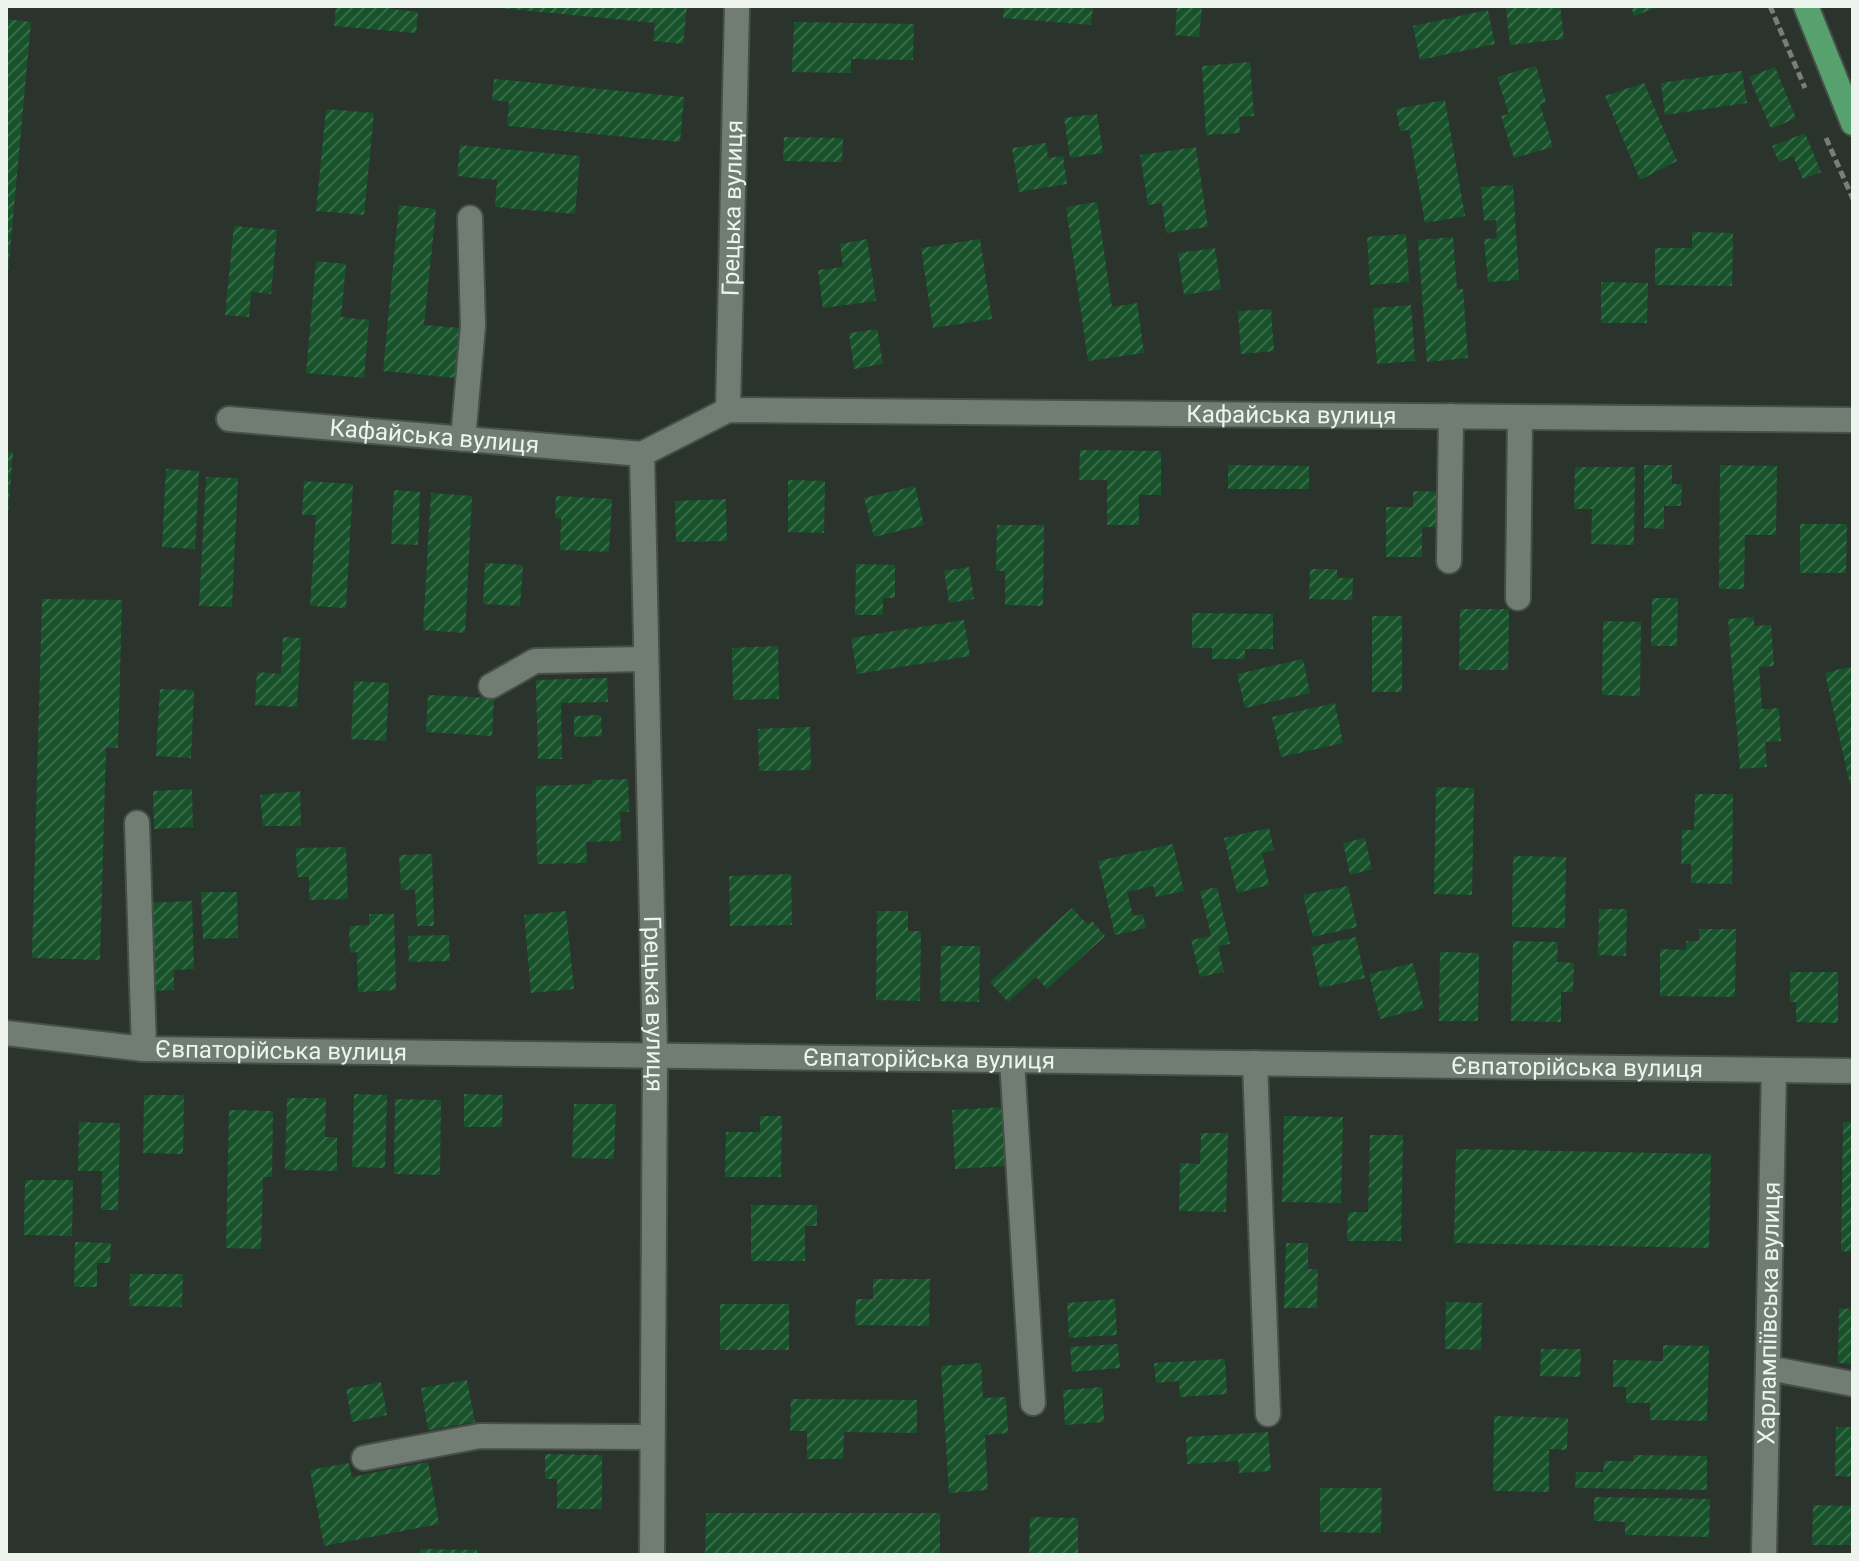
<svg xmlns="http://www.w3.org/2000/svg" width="1859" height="1561" font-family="Roboto,sans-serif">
<defs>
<pattern id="building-hatch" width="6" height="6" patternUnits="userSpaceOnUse" patternTransform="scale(2)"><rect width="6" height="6" fill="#17522b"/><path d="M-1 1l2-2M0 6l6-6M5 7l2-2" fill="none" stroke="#396c4a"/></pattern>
</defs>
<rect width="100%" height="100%" fill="#2a342c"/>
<!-- building -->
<g fill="url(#building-hatch)">
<path d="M336 6H392L391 9 418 12 416 33 334 26Z"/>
<path d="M499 6H687L683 44 653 41 655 23 499 8Z"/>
<path d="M1004 6H1093L1091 25 1003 18Z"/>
<path d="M1177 6H1202L1199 37 1175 35Z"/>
<path d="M1560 6 1564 39 1510 45 1506 7Z"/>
<path d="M1631 6H1661L1634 16Z"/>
<path d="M1488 10 1495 44 1420 60 1413 26Z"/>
<path d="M6 19 31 22 8 272H6Z"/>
<path d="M794 22 914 24 913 60 851 59V73L792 72Z"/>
<path d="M1250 62 1254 116 1239 117 1240 133 1206 135 1202 66Z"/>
<path d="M1536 66 1546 102 1540 104 1553 147 1514 158 1501 116 1509 114 1497 77Z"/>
<path d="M1775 67 1796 118 1771 129 1749 77Z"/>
<path d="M1742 71 1747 103 1665 115 1661 83Z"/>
<path d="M494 79 684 97 680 142 507 126 509 102 492 100Z"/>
<path d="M1644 83 1677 161 1640 180 1605 96Z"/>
<path d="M1445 100 1465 216 1425 223 1409 130 1400 131 1396 109Z"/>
<path d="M326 109 374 113 364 215 316 211Z"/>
<path d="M1097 114 1103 153 1070 158 1064 118Z"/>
<path d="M1805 133 1821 172 1803 179 1793 156 1779 162 1772 146Z"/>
<path d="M784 137 843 138 842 162 783 161Z"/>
<path d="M1046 143 1048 158 1063 156 1067 184 1019 192 1012 148Z"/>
<path d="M460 145 580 156 575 214 495 207 497 180 457 176Z"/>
<path d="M1196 147 1208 227 1166 233 1162 203 1148 205 1140 155Z"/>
<path d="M1513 185 1519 280 1488 282 1484 239 1497 238 1496 220 1484 221 1481 187Z"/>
<path d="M1097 202 1112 307 1137 303 1144 353 1088 361 1066 207Z"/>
<path d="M399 205 436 209 424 325 461 328 456 378 383 371Z"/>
<path d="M234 226 277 230 271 294 251 292 249 317 225 315Z"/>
<path d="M1692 232 1733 233 1732 286 1655 285V248H1692Z"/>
<path d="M1406 234 1409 282 1370 285 1367 237Z"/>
<path d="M1453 237 1457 289H1463L1468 358 1427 362 1418 240Z"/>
<path d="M867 239 876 301 823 308 818 270 843 267 840 244Z"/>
<path d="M980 239 992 319 933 328 921 248Z"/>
<path d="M1215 248 1221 289 1184 295 1178 253Z"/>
<path d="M316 261 346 264 341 317 369 320 364 378 306 373Z"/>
<path d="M1601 282 1648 283 1647 323H1601Z"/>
<path d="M1411 305 1415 361 1377 364 1373 308Z"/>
<path d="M1271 309 1274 351 1241 354 1238 311Z"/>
<path d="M877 329 883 364 854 369 849 333Z"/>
<path d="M1080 450 1161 451V495H1139V525H1107V480H1079Z"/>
<path d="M6 451 13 452 8 514H6Z"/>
<path d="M1228 465 1309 466V489H1228Z"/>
<path d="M1644 465H1672V484H1682L1681 506H1664V529L1644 528Z"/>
<path d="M1720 465 1777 466 1776 535H1745L1744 589H1719Z"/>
<path d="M1575 467H1635L1634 545 1591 544 1592 509H1574Z"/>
<path d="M166 469 199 471 195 549 162 547Z"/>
<path d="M206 477 238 478 232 607 199 606Z"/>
<path d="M788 480 825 481 824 533 788 532Z"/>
<path d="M304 481 353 484 346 608 310 606 316 515H302Z"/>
<path d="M915 486 924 525 874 537 864 498Z"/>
<path d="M394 490 420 492 418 545 391 544Z"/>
<path d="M1413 491 1441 492 1440 527H1422V557H1386V507H1413Z"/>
<path d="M431 493 472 496 465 633 423 630Z"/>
<path d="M556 496 612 499 609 552 560 550 561 518H555Z"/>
<path d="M726 499 727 541 676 542 675 501Z"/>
<path d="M1800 524H1847L1846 573H1800Z"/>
<path d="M997 525H1044L1043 606 1005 605V571H996Z"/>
<path d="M485 563 523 565 520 606 483 604Z"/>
<path d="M856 564 895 565V598H883V615H855Z"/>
<path d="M969 567 974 599 949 603 944 571Z"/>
<path d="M1310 569H1337V578H1353L1352 600 1309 599Z"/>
<path d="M1652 598H1678L1677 646H1651Z"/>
<path d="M42 599 122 600 118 748H106L100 960 32 958Z"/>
<path d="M1460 609H1509L1508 670H1459Z"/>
<path d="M1192 613 1273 614V649H1245V659H1212V648H1192Z"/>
<rect x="1372" y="616" width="30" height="76"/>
<path d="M1754 617V626L1771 625 1774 666 1759 667 1762 709 1779 708 1781 741 1765 742 1767 767 1740 769 1728 619Z"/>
<path d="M964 620 970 656 857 674 851 638Z"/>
<path d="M1603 621 1641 622 1640 696 1602 695Z"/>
<path d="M283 637 301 638 297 707 255 705 257 672 281 674Z"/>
<path d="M778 646 779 699 733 700 732 648Z"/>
<path d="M1303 659 1310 693 1245 708 1237 674Z"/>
<path d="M1853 666V784L1850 785 1825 673Z"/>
<path d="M607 678 608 702 561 703 562 759H538L536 680Z"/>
<path d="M354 681 389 683 386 741 351 739Z"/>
<path d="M160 689 194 690 191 758 156 756Z"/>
<path d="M428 695 494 698 492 736 426 732Z"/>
<path d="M1335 703 1343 743 1281 757 1272 717Z"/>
<path d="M601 715 602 736 574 737V716Z"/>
<path d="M810 727 811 770 759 771 758 729Z"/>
<path d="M628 779 629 812H620L621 841 586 842 587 863 537 864 536 786 592 784V780Z"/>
<path d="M1436 787 1474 788 1472 895 1434 894Z"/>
<path d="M192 789 193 827 154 829 153 791Z"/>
<path d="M300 791 301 826H263L260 795Z"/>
<path d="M1695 794H1733L1732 884 1691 883V864H1681L1682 830H1694Z"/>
<path d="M1269 828 1274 850 1262 853 1269 885 1237 893 1224 838Z"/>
<path d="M1365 838 1372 869 1350 875 1343 843Z"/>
<path d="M1173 844 1184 891 1156 897 1153 886 1127 892 1133 916 1143 914 1146 928 1115 935 1098 861Z"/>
<path d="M346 847 348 899 309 900V877H297L296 848Z"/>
<path d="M432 854 434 926H417L415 890H401L399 855Z"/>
<path d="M1513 856 1566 857 1565 928 1512 927Z"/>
<path d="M791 874 792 925 730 926 729 876Z"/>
<path d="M1348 886 1357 927 1313 937 1303 895Z"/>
<path d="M1217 887 1230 944 1218 946 1224 972 1200 977 1191 940 1211 936 1200 891Z"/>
<path d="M201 892H237L238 938 203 939Z"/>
<path d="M192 901 194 969 174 970V990L150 991 147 903Z"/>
<path d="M1072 908 1088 925 1092 921 1105 936 1047 989 1036 977 1008 1002 990 982Z"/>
<path d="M1599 909H1627L1626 956 1598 955Z"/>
<path d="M566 911 574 989 531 993 524 915Z"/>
<path d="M877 911H908V931H921L920 1001 876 1000Z"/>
<path d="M369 914H394L396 990 358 992 357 952 350 953 349 926 369 925Z"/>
<path d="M1699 929H1736L1735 997 1660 996V949L1686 950V941H1699Z"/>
<path d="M449 935 450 961 409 962 408 936Z"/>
<path d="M1356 937 1365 978 1320 988 1311 947Z"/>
<path d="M1513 941 1558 942 1557 962 1574 963 1573 992H1561V1022L1511 1021Z"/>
<path d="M941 946H980L979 1002 940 1001Z"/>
<path d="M1440 952 1479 953 1478 1021H1439Z"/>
<path d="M1413 963 1424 1008 1380 1019 1369 974Z"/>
<path d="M1790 972H1838V1023L1796 1022V1002H1790Z"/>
<path d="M354 1094 387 1095 385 1168 352 1167Z"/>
<path d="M464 1094 503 1095 502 1127H464Z"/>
<path d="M144 1095H184L183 1154 143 1153Z"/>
<path d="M287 1098H326L325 1137H337V1171L285 1170Z"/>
<path d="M395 1099 441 1100 440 1175 394 1174Z"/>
<path d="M574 1104H616L614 1159 572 1158Z"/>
<path d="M1003 1107 1006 1166 955 1169 952 1110Z"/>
<path d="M229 1110 273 1111 272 1177H263L261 1249 226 1248Z"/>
<path d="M760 1116H782L781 1177H725L726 1132H760Z"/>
<path d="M1284 1116 1343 1117 1341 1203 1282 1202Z"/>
<path d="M79 1122 120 1123 118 1210H101L102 1171H78Z"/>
<path d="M1843 1122H1853V1252L1841 1251Z"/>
<path d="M1201 1133H1228L1226 1212 1179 1211 1180 1163 1200 1164Z"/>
<path d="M1370 1135H1403L1401 1241H1347L1348 1212H1368Z"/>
<path d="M1456 1149 1711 1154 1709 1248 1454 1243Z"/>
<path d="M25 1180H73L72 1236 24 1235Z"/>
<path d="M751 1205H817V1226H805V1261H751Z"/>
<path d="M75 1242 111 1243 110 1263H97V1287H74Z"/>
<path d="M1286 1243H1308V1269H1318L1317 1308H1284Z"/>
<path d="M130 1274H183L182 1307 129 1306Z"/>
<path d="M873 1279H930L929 1326 855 1325 856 1299H873Z"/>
<path d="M1115 1299 1117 1335 1069 1338 1067 1303Z"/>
<path d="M1446 1302 1482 1303 1481 1350 1445 1349Z"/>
<rect x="720" y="1304" width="69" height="46"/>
<path d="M1839 1308 1853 1309V1364L1838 1363Z"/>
<path d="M1118 1344 1120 1368 1072 1372 1070 1347Z"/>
<path d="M1663 1345 1709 1346 1707 1421 1650 1420V1403H1626V1387H1613V1360L1663 1361Z"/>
<path d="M1541 1349H1581L1580 1377 1540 1376Z"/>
<path d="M1225 1359 1227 1394 1180 1397 1179 1381 1156 1383 1154 1363Z"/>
<path d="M981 1363 983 1398 1006 1397 1008 1433 985 1435 988 1490 949 1493 941 1366Z"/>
<path d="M467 1380 475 1422 428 1430 421 1388Z"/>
<path d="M381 1382 387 1415 352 1422 346 1389Z"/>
<path d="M1102 1387 1104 1422 1065 1425 1063 1390Z"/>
<path d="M791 1399 917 1400V1433L844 1432 843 1459H807V1431H790Z"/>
<path d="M1494 1416 1568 1418 1567 1450 1549 1449V1492L1493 1491Z"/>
<path d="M1836 1427H1853V1477L1835 1476Z"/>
<path d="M1268 1432 1271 1471 1239 1473 1238 1461 1187 1464 1186 1437Z"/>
<path d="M545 1454 602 1455V1509H557V1479H545Z"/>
<path d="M1633 1455 1707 1456V1490L1575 1488 1576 1472H1603L1604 1461H1633Z"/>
<path d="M428 1462 439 1524 324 1546 310 1470 349 1463 352 1477Z"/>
<path d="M1320 1488H1382L1381 1533 1320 1532Z"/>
<path d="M1594 1497 1710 1499 1709 1537 1625 1535V1522L1594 1521Z"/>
<path d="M1813 1505 1853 1506V1545H1812Z"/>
<path d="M706 1513H940V1555H705Z"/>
<path d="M1030 1517 1078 1518V1555H1029Z"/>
<path d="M420 1549 477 1550V1555H420Z"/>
</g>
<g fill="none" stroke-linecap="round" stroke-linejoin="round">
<!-- minor casing -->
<g stroke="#475048" stroke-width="28">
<g id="minor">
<path id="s1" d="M728 410 737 6"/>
<path id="s2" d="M229 419 642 454"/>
<path d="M463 439 473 326 470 218"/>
<path id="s3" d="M642 454 728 410 1853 420"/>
<path id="s4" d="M642 454 655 1056 652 1555"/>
<path d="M1449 561 1451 416"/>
<path d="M1518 598 1520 417"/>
<path d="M491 686 535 661 646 659"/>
<path d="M137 823 144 1049"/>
<path id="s5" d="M6 1033 144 1049 1853 1071"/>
<path d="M1012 1060 1033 1403"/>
<path d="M1255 1063 1268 1414"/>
<path d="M1768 1368 1853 1384"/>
<path d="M364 1458 480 1436 652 1437"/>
<path id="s6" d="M1764 1555 1774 1070"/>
</g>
</g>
<!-- major casing -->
<g stroke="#475048" stroke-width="28">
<path id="major" d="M1806 6 1853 123"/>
</g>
<!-- path -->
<g stroke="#767f78" stroke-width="5" stroke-dasharray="8 4" stroke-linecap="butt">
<path d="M1770 6 1805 88"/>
<path d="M1826 138 1853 199"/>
</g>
<!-- minor -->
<use href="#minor" stroke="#717d73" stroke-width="24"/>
<!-- major -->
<use href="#major" stroke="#56a16e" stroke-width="24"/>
</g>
<g text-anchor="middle" stroke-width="8" stroke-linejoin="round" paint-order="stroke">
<!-- street labels -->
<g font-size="24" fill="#edf4ee" stroke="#202a22">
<text dy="8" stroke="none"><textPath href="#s1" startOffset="202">Грецька вулиця</textPath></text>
<text dy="8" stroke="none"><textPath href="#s3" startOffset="660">Кафайська вулиця</textPath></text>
<text dy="8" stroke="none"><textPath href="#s2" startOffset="206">Кафайська вулиця</textPath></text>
<text dy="8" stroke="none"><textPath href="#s4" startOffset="550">Грецька вулиця</textPath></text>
<text dy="8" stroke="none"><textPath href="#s5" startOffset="276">Євпаторійська вулиця</textPath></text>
<text dy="8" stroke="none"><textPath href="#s5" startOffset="924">Євпаторійська вулиця</textPath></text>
<text dy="8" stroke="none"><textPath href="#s5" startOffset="1572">Євпаторійська вулиця</textPath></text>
<text dy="8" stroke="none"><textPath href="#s6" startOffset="242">Харлампіївська вулиця</textPath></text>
</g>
</g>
<!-- border -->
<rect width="1859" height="1561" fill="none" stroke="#edf4ee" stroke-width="16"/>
</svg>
